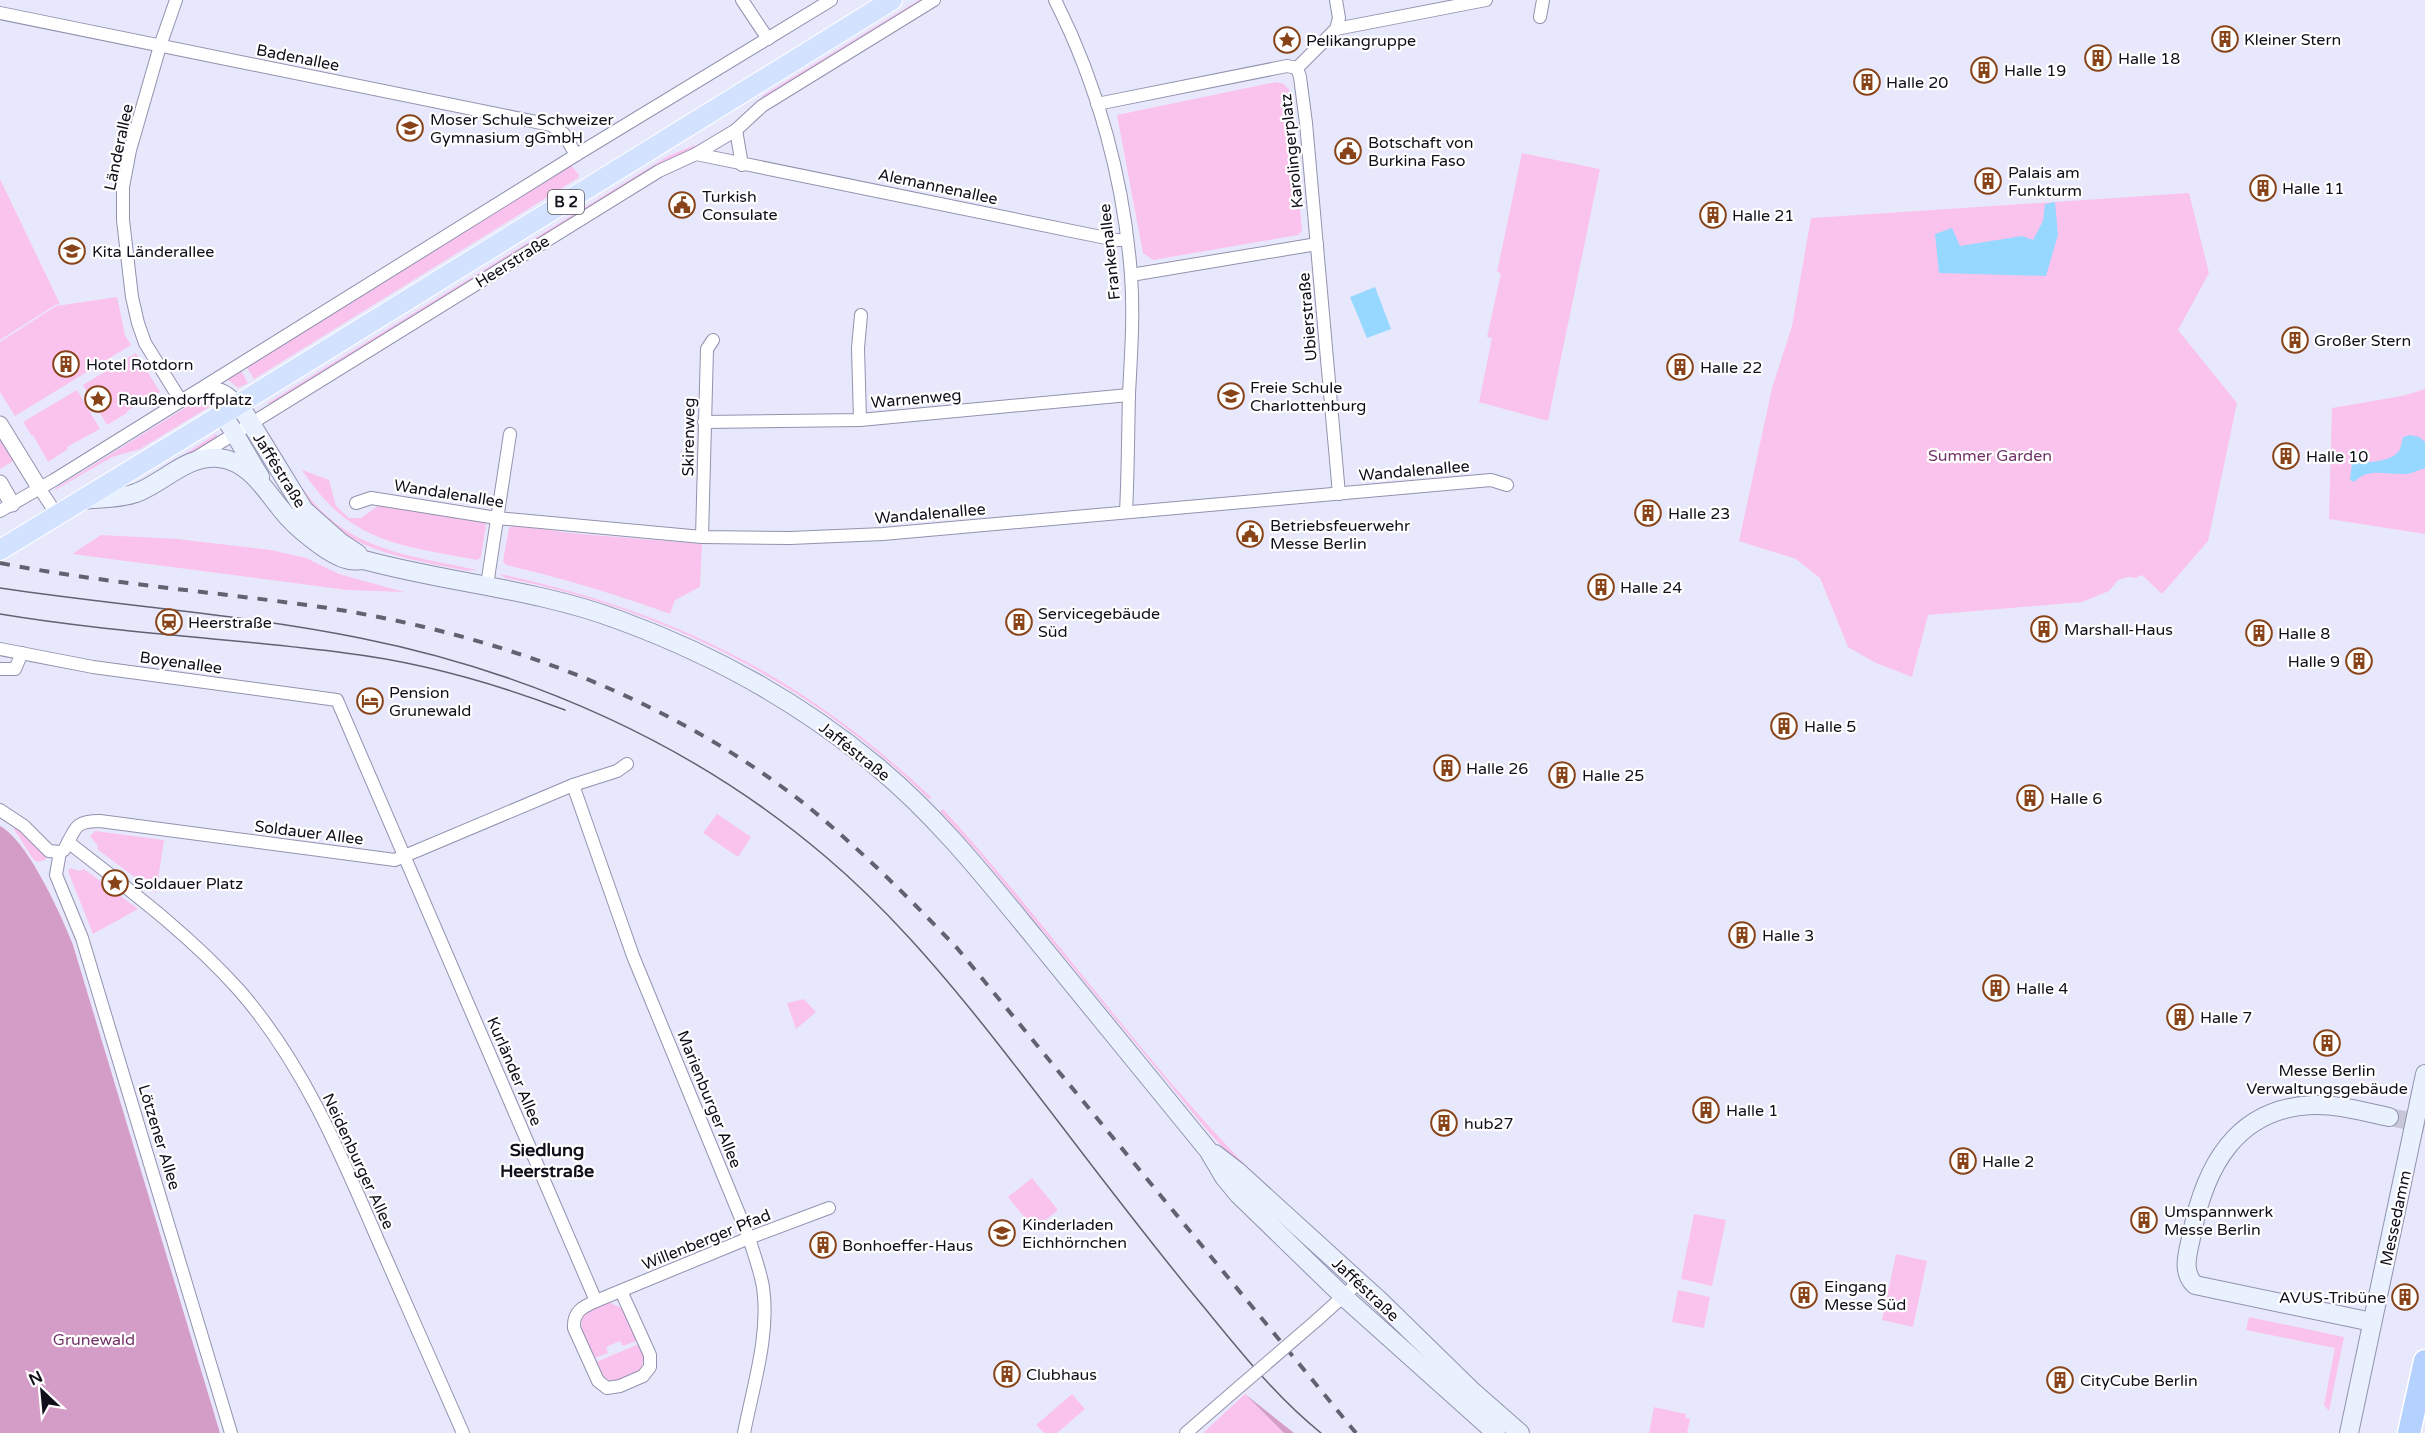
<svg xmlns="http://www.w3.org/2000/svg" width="2425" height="1433" font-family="'Varela Round',sans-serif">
<rect width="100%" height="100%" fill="#e8e8fc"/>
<!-- green -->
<g fill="#fac3ed">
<path d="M919 0H926L764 100 762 96Z"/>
<path d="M1276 82 1284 84 1290 91 1302 231 1298 235 1153 260 1143 253 1117 115Z"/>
<path d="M695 145 697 148 694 150 661 163 270 406 268 403 668 156Z"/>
<path d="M1522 153 1600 169 1548 421 1479 402 1492 338 1487 337 1501 273 1497 272Z"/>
<path d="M571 165 579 175 578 178 254 379 246 366Z"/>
<path d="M0 179 60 304 55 305 0 340Z"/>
<path d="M2189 193 2209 273 2178 330 2237 403 2208 541 2162 594 2142 575 2135 578 2128 577 2118 580 2109 591 2082 602 1928 615 1912 677 1876 663 1848 647 1820 578 1796 559 1739 541 1772 388 1792 326 1811 218Z"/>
<path d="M117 297 125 335 131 345 15 416 0 392V342L56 306Z"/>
<path d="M136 353 160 392 127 411V413L107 425 83 385Z"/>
<path d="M240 369 248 383 238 388 226 378Z"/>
<path d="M2425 389V534L2329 519 2332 408 2402 396Z"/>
<path d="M77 390 100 429 67 447 68 449 48 462 33 435 32 436 23 422Z"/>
<path d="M211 396 219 401 140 449 112 457 55 490 56 488 201 398Z"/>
<path d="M268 432C283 456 296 482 314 503 356 552 418 557 477 570L467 571C412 559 351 553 313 507 295 486 281 458 266 434Z"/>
<path d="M216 434 218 438 145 484 141 482Z"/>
<path d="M0 437 15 460 0 469Z"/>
<path d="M302 470 329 480 336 506 349 518H361L379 505 480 520 486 524 481 557 477 560C396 544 351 544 302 470Z"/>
<path d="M515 525 569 533 702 544 700 587 675 600 670 614C616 594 562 578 506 565L503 561 509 528Z"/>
<path d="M101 535 177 539 271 550 306 558 339 574 404 592 347 590 72 554Z"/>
<path d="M500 574C671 610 804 677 932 798L929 799C813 685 665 609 505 578Z"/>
<path d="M943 809C1058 935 1155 1079 1278 1198L1227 1152 1207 1130 982 857 940 811Z"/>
<path d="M717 814 751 837 738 857 703 833Z"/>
<path d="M15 824 46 857 45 860 37 862 33 859 14 829Z"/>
<path d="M95 831 164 840 156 893 97 849 98 846 90 836Z"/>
<path d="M70 868 80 871 84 869 138 909 93 934 68 871Z"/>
<path d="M804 999 816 1012 796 1029 787 1003Z"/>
<path d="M1032 1178 1058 1210 1034 1229 1008 1197Z"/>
<path d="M1694 1214 1726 1220 1712 1286 1681 1279Z"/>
<path d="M1896 1254 1927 1261 1913 1327 1882 1320Z"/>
<path d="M1678 1290 1710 1297 1704 1328 1672 1322Z"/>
<path d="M609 1302 625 1310 639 1340 623 1346 620 1341 606 1347 608 1353 592 1359C585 1342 575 1327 587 1310Z"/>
<path d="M2249 1317 2344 1337 2329 1411 2324 1405 2335 1348 2246 1330Z"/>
<path d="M641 1343C654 1374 618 1392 602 1375 599 1372 596 1367 594 1363Z"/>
<path d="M1072 1394 1085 1409 1057 1433H1044L1036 1425Z"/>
<path d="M1245 1394 1284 1433H1203Z"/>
<path d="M1654 1407 1686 1414V1418L1690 1419 1687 1433H1649Z"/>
</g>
<!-- forest -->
<g fill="#d49dc7">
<path d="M0 826C28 841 61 915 73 945L220 1433H0Z"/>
<path d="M1245 1394 1294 1433H1284Z"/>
</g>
<!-- water -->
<g fill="#96d8ff">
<path d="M2055 202 2058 235 2046 276 1939 273 1935 234 1952 228 1960 246 2022 236 2033 240 2043 221 2045 204Z"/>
<path d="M1375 287 1391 329 1367 338 1350 297Z"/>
<path d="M2410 435 2419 437 2425 442V468C2417 471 2409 475 2401 474 2383 474 2368 468 2354 482L2350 480 2352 463C2365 462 2390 463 2399 451 2401 448 2402 441 2403 437Z"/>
</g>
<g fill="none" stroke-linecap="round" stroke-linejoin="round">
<!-- secondary-tunnel -->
<path stroke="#c8c7da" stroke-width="18" stroke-dasharray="18 9" stroke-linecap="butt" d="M2389 1117 2425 1124"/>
<!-- minor casing -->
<g stroke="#9192af" stroke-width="14">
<g id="minor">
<path d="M176 0 160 46 130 150 123 187V220L132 297 138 323 145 343 181 401"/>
<path d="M742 0 768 39"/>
<path d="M1055 0C1098 85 1124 181 1131 275 1134 315 1131 354 1129 394 1128 433 1128 473 1126 512"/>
<path d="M0 13 551 125 564 134 576 155"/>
<path d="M1540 17 1543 0"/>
<path d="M1336 29 1486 0"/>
<path d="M1297 68 1300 77 1306 123 1339 494"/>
<path d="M1297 68 1336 29 1339 18 1336 0"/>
<path d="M1097 104 1287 66 1297 68"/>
<path d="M736 130 742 165"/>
<path d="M696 154 1116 240H1126"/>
<path d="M1131 275 1317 244"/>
<path d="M201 389C217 385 229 392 239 404"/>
<path d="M860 420 858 348 861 315"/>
<path d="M704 422 860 420 1129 395"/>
<path d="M197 457 659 171 696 154 736 130 762 106 934 0"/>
<path d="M40 489 57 515"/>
<path d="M356 503 371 498 497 518 702 537 790 538 883 534 1491 480 1507 485"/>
<path d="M0 511 54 480 576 155 831 0"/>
<path d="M702 537 707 349 713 340"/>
<path d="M487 585 510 434"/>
<path d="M0 649 93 667 337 700 596 1301"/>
<path d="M0 669H15L22 653"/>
<path d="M573 785 633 956 749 1238C754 1254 760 1270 763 1287 770 1335 753 1386 744 1433"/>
<path d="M0 810 24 826 49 851 60 852"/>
<path d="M68 842C128 889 188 933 239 990 302 1062 340 1152 377 1238 406 1303 434 1368 463 1433"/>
<path d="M64 850C76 829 73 821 100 821L395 860 573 785 617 771 627 764"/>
<path d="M60 852 56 875 82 938 231 1433"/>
<path d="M621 1291 650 1355V1367L643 1376 620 1386 607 1388 598 1381 574 1328C573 1312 582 1307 596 1301L749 1238 829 1208"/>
<path d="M1317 1320 1359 1282"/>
<path d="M1186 1433 1231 1394"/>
</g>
</g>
<!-- tertiary casing -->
<g stroke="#9192af" stroke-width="17">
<g id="tertiary">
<path d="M0 424 40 489"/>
<path d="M0 483 12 504"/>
</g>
</g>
<!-- secondary casing -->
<g stroke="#9192af" stroke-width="20">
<g id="secondary">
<path d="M239 404 304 510 340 542 358 554"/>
<path d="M223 414 260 477"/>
<path d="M81 500C99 498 119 499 136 493 165 482 186 455 219 458 248 461 264 488 281 509 293 525 330 557 350 560 354 561 360 560 364 560 448 583 537 589 619 620 712 654 799 702 875 765 936 815 985 877 1035 938 1093 1009 1150 1079 1208 1150L1224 1177 1238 1194 1343 1296 1496 1433"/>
<path d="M1215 1154 1237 1171 1380 1301 1471 1390 1520 1433"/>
<path d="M2372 1322 2195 1285C2180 1271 2189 1250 2192 1233 2205 1167 2236 1108 2313 1105 2338 1104 2364 1112 2389 1117"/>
<path d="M2349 1433 2425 1074"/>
</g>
</g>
<!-- primary casing -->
<g stroke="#fff" stroke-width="22">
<path id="primary" d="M0 550 239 404 892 0"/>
</g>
<!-- motorway casing -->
<g stroke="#fff" stroke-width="25">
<path id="motorway" d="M2409 1433 2425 1361"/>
</g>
<!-- minor -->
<use href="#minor" stroke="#fff" stroke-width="12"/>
<!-- tertiary -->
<use href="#tertiary" stroke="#fff" stroke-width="15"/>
<!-- secondary -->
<use href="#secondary" stroke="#e9f1ff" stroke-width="18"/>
<!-- primary -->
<use href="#primary" stroke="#d3e3ff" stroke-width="20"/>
<!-- motorway -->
<use href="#motorway" stroke="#b5d1ff" stroke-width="22"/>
<!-- tram -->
<g stroke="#626170" stroke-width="1.5">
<path d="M0 588C120 606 241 614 360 638 530 672 694 744 826 857 885 907 936 966 984 1026 1058 1119 1127 1215 1203 1306 1240 1351 1276 1397 1321 1433"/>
<path d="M0 614C114 633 230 638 345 653 420 662 494 683 565 710"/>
</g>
<!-- rail -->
<path stroke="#626170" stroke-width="4" stroke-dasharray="10 10" stroke-linecap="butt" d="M0 563C108 584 218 592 328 608 500 635 668 697 806 805 860 849 909 898 957 948L1356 1433"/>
<!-- minor-bridge casing -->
<g stroke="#9192af" stroke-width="14" stroke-linecap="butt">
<path id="minor-bridge" d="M1231 1394 1317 1320"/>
</g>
<!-- minor-bridge -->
<use href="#minor-bridge" stroke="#fff" stroke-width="12"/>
</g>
<!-- icons -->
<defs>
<g id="building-ring" transform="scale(1.35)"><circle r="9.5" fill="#fff" stroke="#884418" stroke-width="1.5"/><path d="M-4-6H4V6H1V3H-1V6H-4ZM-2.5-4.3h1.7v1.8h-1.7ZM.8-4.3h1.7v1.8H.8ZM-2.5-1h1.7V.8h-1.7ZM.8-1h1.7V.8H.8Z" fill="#884418"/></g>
<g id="sight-ring" transform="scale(1.35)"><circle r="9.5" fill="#fff" stroke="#884418" stroke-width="1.5"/><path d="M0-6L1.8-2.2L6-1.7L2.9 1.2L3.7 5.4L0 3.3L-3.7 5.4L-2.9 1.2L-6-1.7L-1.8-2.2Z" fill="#884418"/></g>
<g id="school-ring" transform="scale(1.35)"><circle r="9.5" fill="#fff" stroke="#884418" stroke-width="1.5"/><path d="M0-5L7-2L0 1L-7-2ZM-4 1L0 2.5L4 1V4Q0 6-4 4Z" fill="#884418"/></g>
<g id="civic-ring" transform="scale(1.35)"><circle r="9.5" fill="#fff" stroke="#884418" stroke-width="1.5"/><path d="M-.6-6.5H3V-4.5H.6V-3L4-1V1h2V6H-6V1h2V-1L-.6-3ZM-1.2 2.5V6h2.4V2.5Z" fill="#884418"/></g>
<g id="station-ring" transform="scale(1.35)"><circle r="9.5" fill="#fff" stroke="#884418" stroke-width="1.5"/><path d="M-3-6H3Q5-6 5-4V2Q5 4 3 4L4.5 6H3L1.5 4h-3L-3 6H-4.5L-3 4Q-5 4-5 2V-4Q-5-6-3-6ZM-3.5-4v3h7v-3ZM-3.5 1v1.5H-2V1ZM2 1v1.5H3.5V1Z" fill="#884418"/></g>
<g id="hotel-ring" transform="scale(1.35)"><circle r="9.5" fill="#fff" stroke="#884418" stroke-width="1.5"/><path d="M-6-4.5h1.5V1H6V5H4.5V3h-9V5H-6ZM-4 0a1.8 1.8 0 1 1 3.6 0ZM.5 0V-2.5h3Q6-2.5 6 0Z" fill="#884418"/></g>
</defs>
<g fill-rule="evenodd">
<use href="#building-ring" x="2225" y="39"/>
<use href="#sight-ring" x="1287" y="40"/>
<use href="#building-ring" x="2098" y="58"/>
<use href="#building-ring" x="1984" y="70"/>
<use href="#building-ring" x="1867" y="82"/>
<use href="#school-ring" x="410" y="128"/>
<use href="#civic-ring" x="1348" y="151"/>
<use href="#building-ring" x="1988" y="181"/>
<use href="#building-ring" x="2263" y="188"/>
<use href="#civic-ring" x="682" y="205"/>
<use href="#building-ring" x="1713" y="215"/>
<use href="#school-ring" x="72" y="251"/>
<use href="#building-ring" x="2295" y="340"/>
<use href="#building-ring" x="66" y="364"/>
<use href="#building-ring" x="1680" y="367"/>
<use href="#school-ring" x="1231" y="396"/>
<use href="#sight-ring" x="98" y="399"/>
<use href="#building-ring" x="2286" y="456"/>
<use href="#building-ring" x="1648" y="513"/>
<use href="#civic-ring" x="1250" y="534"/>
<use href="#building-ring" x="1601" y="587"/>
<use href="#station-ring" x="169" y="622"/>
<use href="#building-ring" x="1019" y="622"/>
<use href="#building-ring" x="2044" y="629"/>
<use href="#building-ring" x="2259" y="633"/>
<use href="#building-ring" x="2359" y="661"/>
<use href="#hotel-ring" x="370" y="701"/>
<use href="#building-ring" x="1784" y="726"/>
<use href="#building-ring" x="1447" y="768"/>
<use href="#building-ring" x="1562" y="775"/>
<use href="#building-ring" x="2030" y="798"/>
<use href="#sight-ring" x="115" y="883"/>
<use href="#building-ring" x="1742" y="935"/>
<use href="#building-ring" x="1996" y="988"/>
<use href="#building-ring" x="2180" y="1017"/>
<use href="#building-ring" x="2327" y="1043"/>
<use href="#building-ring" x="1706" y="1110"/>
<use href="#building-ring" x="1444" y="1123"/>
<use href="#building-ring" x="1963" y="1161"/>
<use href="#building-ring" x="2144" y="1220"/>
<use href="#school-ring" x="1002" y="1233"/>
<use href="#building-ring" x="823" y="1245"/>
<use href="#building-ring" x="1804" y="1295"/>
<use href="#building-ring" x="2405" y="1297"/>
<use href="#building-ring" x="1007" y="1374"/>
<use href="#building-ring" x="2060" y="1380"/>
</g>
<g text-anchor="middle" stroke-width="4.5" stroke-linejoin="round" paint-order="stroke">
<!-- shield labels -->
<rect fill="#fff" stroke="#58575f" stroke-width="1.5" x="548" y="190" width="36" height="24" rx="4.5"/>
<g font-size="15" font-weight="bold" fill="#100f1a">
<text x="566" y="207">B 2</text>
</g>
<!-- poi labels -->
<g font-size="16" fill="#100f1a" stroke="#fff" text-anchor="start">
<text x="2244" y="45">Kleiner Stern</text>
<text x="1306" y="46">Pelikangruppe</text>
<text x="2118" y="64">Halle 18</text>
<text x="2004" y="76">Halle 19</text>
<text x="1886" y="88">Halle 20</text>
<text x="430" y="125">Moser Schule Schweizer<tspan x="430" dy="18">Gymnasium gGmbH</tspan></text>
<text x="1368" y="148">Botschaft von<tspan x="1368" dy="18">Burkina Faso</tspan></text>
<text x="2008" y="178">Palais am<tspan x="2008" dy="18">Funkturm</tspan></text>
<text x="2282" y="194">Halle 11</text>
<text x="702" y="202">Turkish<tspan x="702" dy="18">Consulate</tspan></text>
<text x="1732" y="221">Halle 21</text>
<text x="92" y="257">Kita Länderallee</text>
<text x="2314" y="346">Großer Stern</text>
<text x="86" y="370">Hotel Rotdorn</text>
<text x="1700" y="373">Halle 22</text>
<text x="1250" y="393">Freie Schule<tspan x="1250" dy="18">Charlottenburg</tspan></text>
<text x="118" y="405">Raußendorffplatz</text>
<text x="2306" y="462">Halle 10</text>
<text x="1668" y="519">Halle 23</text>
<text x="1270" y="531">Betriebsfeuerwehr<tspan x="1270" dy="18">Messe Berlin</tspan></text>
<text x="1620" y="593">Halle 24</text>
<text x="1038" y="619">Servicegebäude<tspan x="1038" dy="18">Süd</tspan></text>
<text x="188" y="628">Heerstraße</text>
<text x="2064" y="635">Marshall-Haus</text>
<text x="2278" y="639">Halle 8</text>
<text x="2340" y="667" text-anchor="end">Halle 9</text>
<text x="389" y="698">Pension<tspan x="389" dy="18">Grunewald</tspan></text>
<text x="1804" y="732">Halle 5</text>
<text x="1466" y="774">Halle 26</text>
<text x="1582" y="781">Halle 25</text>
<text x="2050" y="804">Halle 6</text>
<text x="134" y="889">Soldauer Platz</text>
<text x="1762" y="941">Halle 3</text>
<text x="2016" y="994">Halle 4</text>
<text x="2200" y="1023">Halle 7</text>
<text x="2327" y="1076" text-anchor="middle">Messe Berlin<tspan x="2327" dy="18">Verwaltungsgebäude</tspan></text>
<text x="1726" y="1116">Halle 1</text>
<text x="1464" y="1129">hub27</text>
<text x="1982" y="1167">Halle 2</text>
<text x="2164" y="1217">Umspannwerk<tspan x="2164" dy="18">Messe Berlin</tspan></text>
<text x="1022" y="1230">Kinderladen<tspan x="1022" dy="18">Eichhörnchen</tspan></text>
<text x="842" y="1251">Bonhoeffer-Haus</text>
<text x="1824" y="1292">Eingang<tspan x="1824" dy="18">Messe Süd</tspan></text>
<text x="2386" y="1303" text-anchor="end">AVUS-Tribüne</text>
<text x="1026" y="1380">Clubhaus</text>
<text x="2080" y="1386">CityCube Berlin</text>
</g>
<!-- street labels -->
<g font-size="16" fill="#100f1a" stroke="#fff">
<text transform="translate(298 57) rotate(11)" y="6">Badenallee</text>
<text transform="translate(118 147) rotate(-78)" y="6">Länderallee</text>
<text transform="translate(1291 151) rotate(-96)" y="6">Karolingerplatz</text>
<text transform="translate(938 186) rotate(12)" y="6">Alemannenallee</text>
<text transform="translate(1109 252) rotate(-96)" y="6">Frankenallee</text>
<text transform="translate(512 261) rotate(-32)" y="6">Heerstraße</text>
<text transform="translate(1307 317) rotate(-95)" y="6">Ubierstraße</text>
<text transform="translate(916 398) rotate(-5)" y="6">Warnenweg</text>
<text transform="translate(688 437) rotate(-89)" y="6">Skirenweg</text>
<text transform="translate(280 470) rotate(58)" y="6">Jafféstraße</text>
<text transform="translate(1414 470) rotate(-5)" y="6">Wandalenallee</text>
<text transform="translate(449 493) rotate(9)" y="6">Wandalenallee</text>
<text transform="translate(930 513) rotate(-5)" y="6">Wandalenallee</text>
<text transform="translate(181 662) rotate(8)" y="6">Boyenallee</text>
<text transform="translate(855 751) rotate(38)" y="6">Jafféstraße</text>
<text transform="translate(309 832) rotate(7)" y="6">Soldauer Allee</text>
<text transform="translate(515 1071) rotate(67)" y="6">Kurländer Allee</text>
<text transform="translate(710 1099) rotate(68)" y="6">Marienburger Allee</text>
<text transform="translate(160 1137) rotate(73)" y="6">Lötzener Allee</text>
<text transform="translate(359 1161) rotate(65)" y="6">Neidenburger Allee</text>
<text transform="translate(2395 1218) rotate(-78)" y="6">Messedamm</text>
<text transform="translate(706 1239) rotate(-22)" y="6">Willenberger Pfad</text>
<text transform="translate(1366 1289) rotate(43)" y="6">Jafféstraße</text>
</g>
<!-- park labels -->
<g font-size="16" fill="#733268" stroke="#fff">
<text x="1990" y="461">Summer Garden</text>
<text x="94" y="1345">Grunewald</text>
</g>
<!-- neighbourhood labels -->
<g font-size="18" font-weight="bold" fill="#100f1a" stroke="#fff">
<text x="547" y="1156">Siedlung<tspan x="547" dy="21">Heerstraße</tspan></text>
</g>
</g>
<!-- north arrow -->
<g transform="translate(42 1391) rotate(334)" stroke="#ffffff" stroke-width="4.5" paint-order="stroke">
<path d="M0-4.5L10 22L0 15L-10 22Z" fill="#100f1a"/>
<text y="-9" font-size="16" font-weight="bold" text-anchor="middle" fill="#100f1a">N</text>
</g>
</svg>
